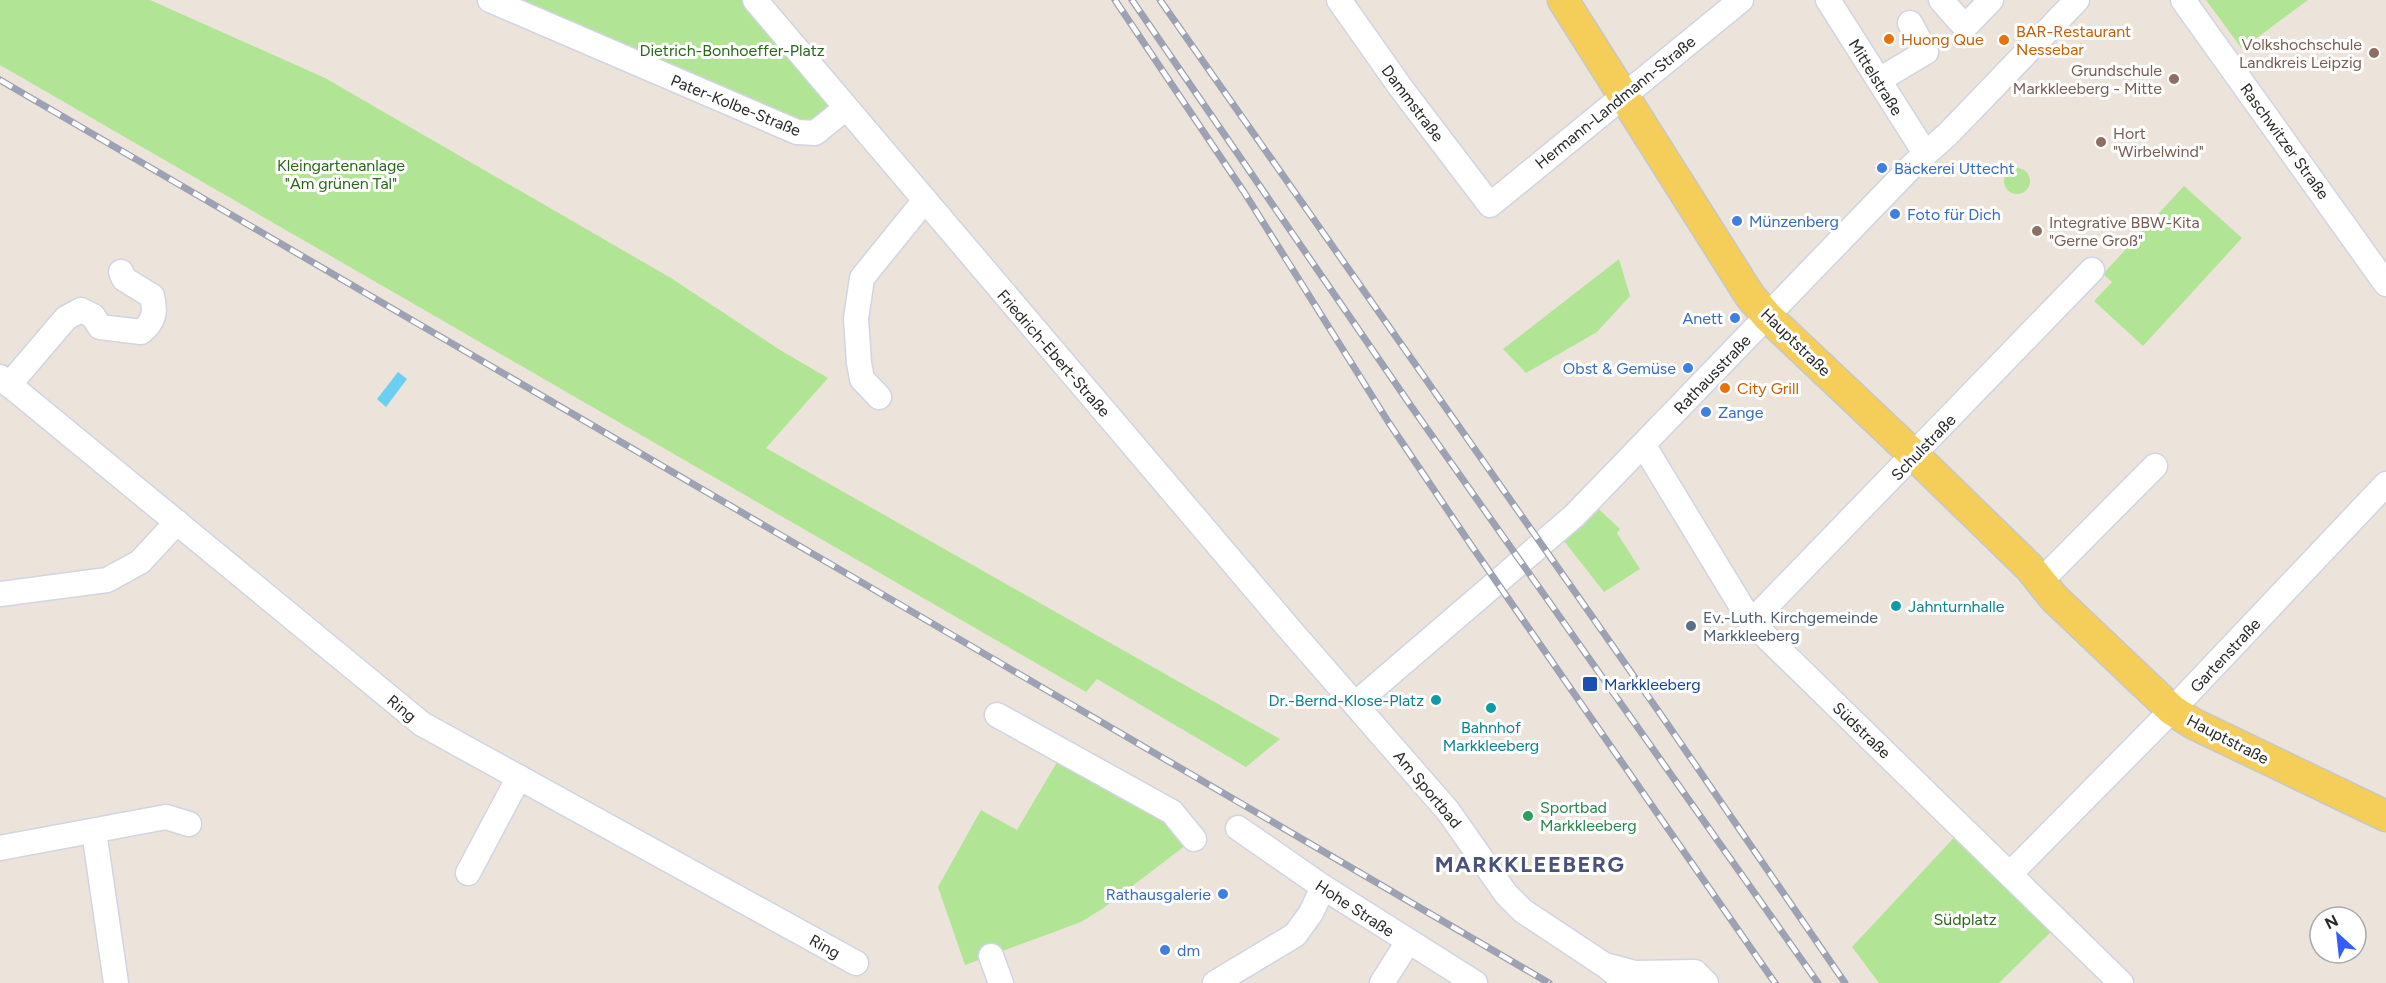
<svg xmlns="http://www.w3.org/2000/svg" width="2386" height="983" font-family="Figtree,sans-serif">
<rect width="100%" height="100%" fill="#ece4db"/>
<!-- green -->
<g fill="#b1e495">
<path d="M0 0H150L325 78 671 278 780 350 828 378 766 448 1280 739 1246 767 1097 679 1086 692 0 65Z"/>
<path d="M490 0H755L846 108 819 131Z"/>
<path d="M2206 0H2308L2242 49Z"/>
<circle cx="2017" cy="181" r="13"/>
<path d="M2184 186 2242 238 2143 346 2094 301 2112 282 2103 274Z"/>
<path d="M1619 259 1630 296 1597 332 1526 373 1503 349Z"/>
<path d="M1589 500 1620 529 1617 533 1640 569 1604 592 1557 532Z"/>
<path d="M1063 752 1194 839 1102 909 1081 922 965 965 938 887 981 810 1017 830Z"/>
<path d="M1963 828 2060 923 1999 983H1879L1852 947Z"/>
</g>
<!-- water -->
<path fill="#6acff1" d="M398 372 407 379 386 407 377 399Z"/>
<g fill="none" stroke-linecap="round" stroke-linejoin="round">
<!-- minor casing -->
<g stroke="#d0d4e3" stroke-width="27">
<g id="minor">
<path d="M490 0 797 132 815 133 846 108"/>
<path d="M755 0 1292 632 1448 811 1506 894 1523 911 1606 966 1627 983"/>
<path d="M1339 0 1401 88 1490 205 1741 0"/>
<path d="M1828 0 1925 153"/>
<path d="M1941 0 1965 27 1991 0"/>
<path d="M2183 0 2386 284"/>
<path d="M1879 80 1926 52 1910 23"/>
<path d="M0 377 422 724 856 963"/>
<path d="M9 385 66 318 81 310 93 316 100 327 141 332C154 322 156 312 152 296L124 279 121 272"/>
<path d="M879 397 862 379 859 363 856 319 862 278 925 200"/>
<path d="M1644 446 1751 622 2121 983"/>
<path d="M2041 581 2155 466"/>
<path d="M0 594 107 580 140 562 177 522"/>
<path d="M1751 622 2092 270"/>
<path d="M1355 704 1574 516 1913 165 1948 134 2077 0"/>
<path d="M997 715 1172 812 1194 839"/>
<path d="M1238 828 1323 887 1475 983"/>
<path d="M94 831 116 983"/>
<path d="M0 848 166 817 189 824"/>
<path d="M468 873 519 777"/>
<path d="M2010 874 2172 710 2386 484"/>
<path d="M991 956 1001 983"/>
<path d="M1609 966 1635 973 1695 972 1706 983"/>
<path d="M1215 983 1295 935 1311 913 1323 887"/>
<path d="M1382 983 1408 942"/>
</g>
</g>
<!-- major casing -->
<g stroke="#c7c7c7" stroke-width="33">
<path id="major" d="M1563 0 1750 296 1768 317 1915 456 2030 568 2054 598 2172 710 2194 724 2386 816"/>
</g>
<!-- minor -->
<use href="#minor" stroke="#fff" stroke-width="24"/>
<!-- major -->
<use href="#major" stroke="#f4ce58" stroke-width="30"/>
<!-- rail casing -->
<g stroke="#9da1b4" stroke-width="7">
<g id="rail">
<path d="M1115 0 1244 192 1389 423 1471 545 1775 983"/>
<path d="M1132 0 1411 406 1818 983"/>
<path d="M1160 0 1666 722 1845 983"/>
<path d="M0 80 1549 983"/>
</g>
</g>
<!-- rail -->
<use href="#rail" stroke="#fff" stroke-width="4.5" stroke-dasharray="14" stroke-linecap="butt"/>
</g>
<!-- markers -->
<g fill="#e8710a" stroke="#fff" stroke-width="2">
<circle cx="1889" cy="39" r="6"/>
<circle cx="2004" cy="40" r="6"/>
<circle cx="1725" cy="388" r="6"/>
</g>
<g fill="#8d6e63" stroke="#fff" stroke-width="2">
<circle cx="2374" cy="53" r="6"/>
<circle cx="2174" cy="79" r="6"/>
<circle cx="2101" cy="142" r="6"/>
<circle cx="2037" cy="231" r="6"/>
</g>
<g fill="#3f7fe0" stroke="#fff" stroke-width="2">
<circle cx="1882" cy="168" r="6"/>
<circle cx="1895" cy="214" r="6"/>
<circle cx="1737" cy="221" r="6"/>
<circle cx="1735" cy="318" r="6"/>
<circle cx="1688" cy="368" r="6"/>
<circle cx="1706" cy="412" r="6"/>
<circle cx="1223" cy="894" r="6"/>
<circle cx="1165" cy="950" r="6"/>
</g>
<g fill="#0f9aa8" stroke="#fff" stroke-width="2">
<circle cx="1896" cy="606" r="6"/>
<circle cx="1436" cy="700" r="6"/>
<circle cx="1491" cy="708" r="6"/>
</g>
<circle fill="#5c6f8a" stroke="#fff" stroke-width="2" cx="1691" cy="626" r="6"/>
<rect fill="#1a4fb4" stroke="#fff" stroke-width="2" x="1582" y="676" width="16" height="16" rx="3"/>
<circle fill="#2e9e5b" stroke="#fff" stroke-width="2" cx="1528" cy="816" r="6"/>
<g text-anchor="middle" stroke-width="6" stroke-linejoin="round" paint-order="stroke">
<!-- food labels -->
<g font-size="16" fill="#c56008" stroke="#fff" text-anchor="start">
<text x="2016" y="37">BAR-Restaurant<tspan x="2016" dy="18">Nessebar</tspan></text>
<text x="1901" y="45">Huong Que</text>
<text x="1737" y="394">City Grill</text>
</g>
<!-- education labels -->
<g font-size="16" fill="#785e54" stroke="#fff" text-anchor="end">
<text x="2362" y="50">Volkshochschule<tspan x="2362" dy="18">Landkreis Leipzig</tspan></text>
<text x="2162" y="76">Grundschule<tspan x="2162" dy="18">Markkleeberg - Mitte</tspan></text>
<text x="2113" y="139" text-anchor="start">Hort<tspan x="2113" dy="18">"Wirbelwind"</tspan></text>
<text x="2049" y="228" text-anchor="start">Integrative BBW-Kita<tspan x="2049" dy="18">"Gerne Groß"</tspan></text>
</g>
<!-- park labels -->
<g font-size="16" fill="#296818" stroke="#fff">
<text x="732" y="56">Dietrich-Bonhoeffer-Platz</text>
<text x="341" y="171">Kleingartenanlage<tspan x="341" dy="18">"Am grünen Tal"</tspan></text>
<text x="1965" y="925">Südplatz</text>
</g>
<!-- street labels -->
<g font-size="16" fill="#292929" stroke="#fff">
<text transform="translate(1876 77) rotate(58)" y="6">Mittelstraße</text>
<text transform="translate(1615 102) rotate(-39)" y="6">Hermann-Landmann-Straße</text>
<text transform="translate(1413 103) rotate(53)" y="6">Dammstraße</text>
<text transform="translate(736 105) rotate(22)" y="6">Pater-Kolbe-Straße</text>
<text transform="translate(2285 141) rotate(54)" y="6">Raschwitzer Straße</text>
<text transform="translate(1796 342) rotate(44)" y="6">Hauptstraße</text>
<text transform="translate(1054 353) rotate(49)" y="6">Friedrich-Ebert-Straße</text>
<text transform="translate(1712 374) rotate(-46)" y="6">Rathausstraße</text>
<text transform="translate(1923 447) rotate(-46)" y="6">Schulstraße</text>
<text transform="translate(2225 655) rotate(-47)" y="6">Gartenstraße</text>
<text transform="translate(402 708) rotate(40)" y="6">Ring</text>
<text transform="translate(1862 730) rotate(44)" y="6">Südstraße</text>
<text transform="translate(2228 739) rotate(27)" y="6">Hauptstraße</text>
<text transform="translate(1428 789) rotate(50)" y="6">Am Sportbad</text>
<text transform="translate(1355 908) rotate(33)" y="6">Hohe Straße</text>
<text transform="translate(825 946) rotate(29)" y="6">Ring</text>
</g>
<!-- shop labels -->
<g font-size="16" fill="#366cbe" stroke="#fff" text-anchor="start">
<text x="1894" y="174">Bäckerei Uttecht</text>
<text x="1907" y="220">Foto für Dich</text>
<text x="1749" y="227">Münzenberg</text>
<text x="1723" y="324" text-anchor="end">Anett</text>
<text x="1676" y="374" text-anchor="end">Obst &amp; Gemüse</text>
<text x="1718" y="418">Zange</text>
<text x="1211" y="900" text-anchor="end">Rathausgalerie</text>
<text x="1177" y="956">dm</text>
</g>
<!-- culture labels -->
<g font-size="16" fill="#0d838f" stroke="#fff" text-anchor="start">
<text x="1908" y="612">Jahnturnhalle</text>
<text x="1424" y="706" text-anchor="end">Dr.-Bernd-Klose-Platz</text>
<text x="1491" y="733" text-anchor="middle">Bahnhof<tspan x="1491" dy="18">Markkleeberg</tspan></text>
</g>
<!-- service labels -->
<g font-size="16" fill="#4e5e75" stroke="#fff" text-anchor="start">
<text x="1703" y="623">Ev.-Luth. Kirchgemeinde<tspan x="1703" dy="18">Markkleeberg</tspan></text>
</g>
<!-- transit labels -->
<g font-size="16" fill="#164399" stroke="#fff" text-anchor="start">
<text x="1604" y="690">Markkleeberg</text>
</g>
<!-- leisure labels -->
<g font-size="16" fill="#27864d" stroke="#fff" text-anchor="start">
<text x="1540" y="813">Sportbad<tspan x="1540" dy="18">Markkleeberg</tspan></text>
</g>
<!-- district labels -->
<g font-size="22" font-weight="bold" letter-spacing="1.5" fill="#49527b" stroke="#fff">
<text x="1530" y="872">MARKKLEEBERG</text>
</g>
</g>
<!-- north arrow -->
<g transform="translate(2338 935) rotate(333)"><circle r="28" fill="#ffffff" stroke="#a9a9a9" stroke-width="1.5"/>
<path d="M0-4.5L10 22L0 15L-10 22Z" fill="#355dfe"/>
<text y="-9" font-size="16" font-weight="bold" text-anchor="middle" fill="#292929">N</text>
</g>
</svg>
